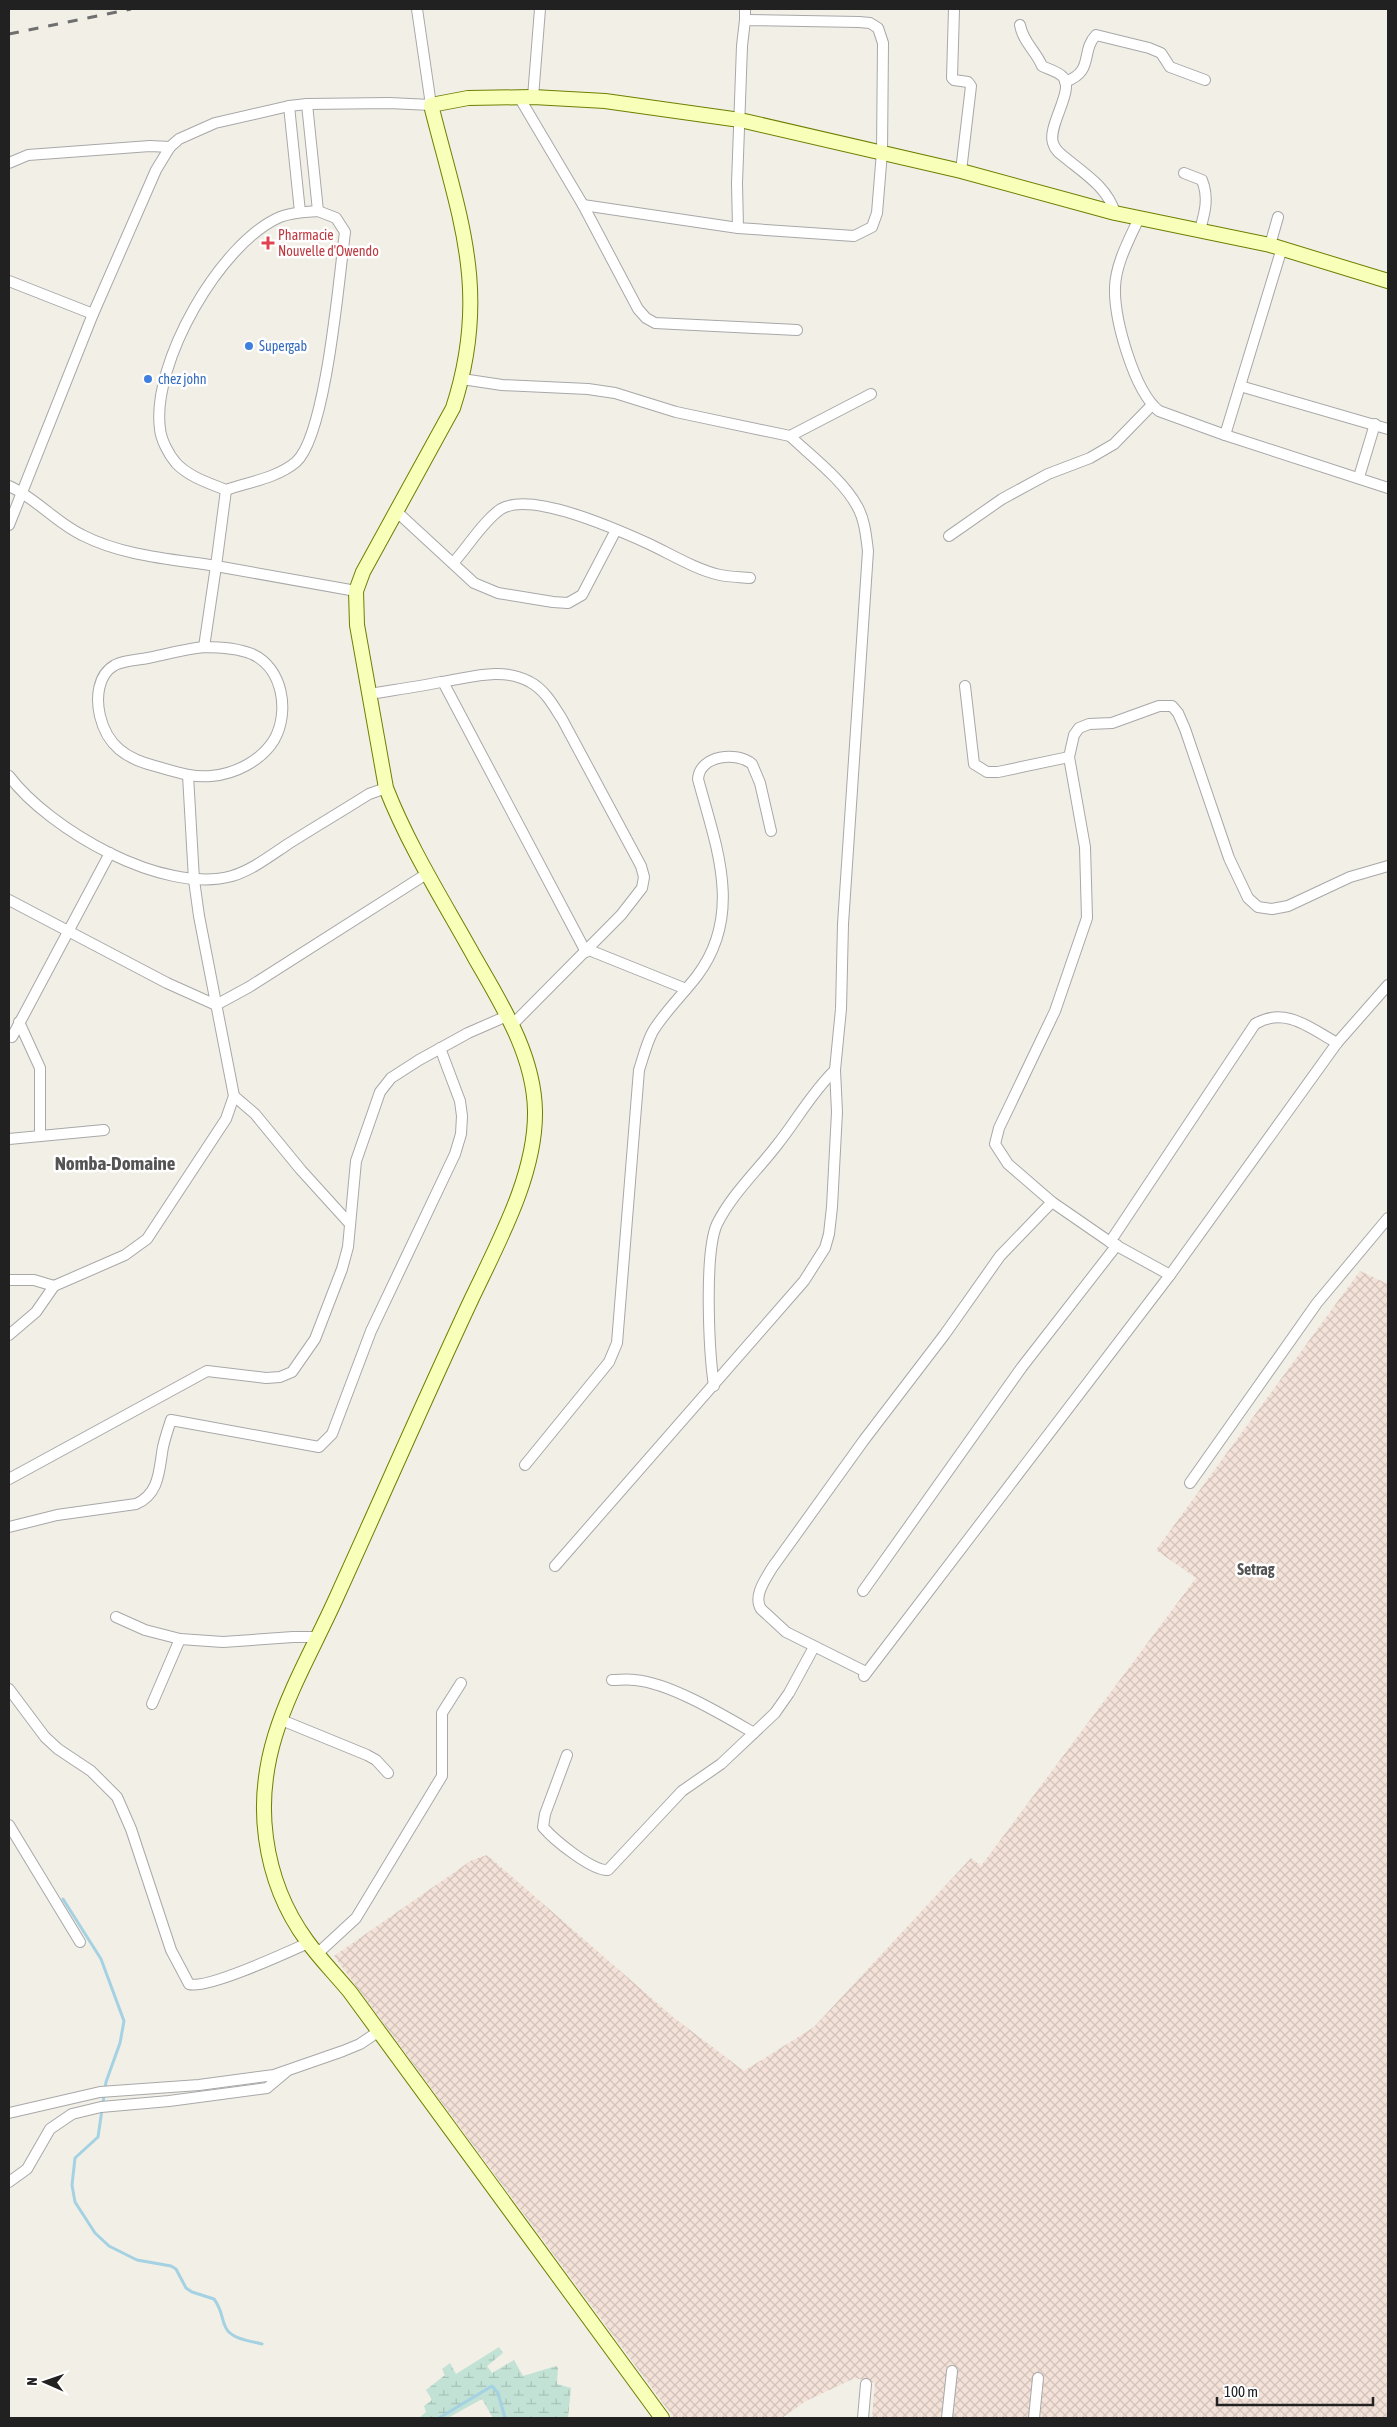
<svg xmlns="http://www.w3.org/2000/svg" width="1397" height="2427" font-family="'Asap Condensed',sans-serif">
<defs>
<pattern id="military-cross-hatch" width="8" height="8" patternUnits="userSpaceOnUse" patternTransform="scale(1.25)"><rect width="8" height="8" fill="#f4e2d9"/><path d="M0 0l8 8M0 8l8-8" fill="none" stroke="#d1c2ba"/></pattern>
<pattern id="wetland-marsh" width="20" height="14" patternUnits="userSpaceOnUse" patternTransform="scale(1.25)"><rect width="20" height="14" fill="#c2e2d5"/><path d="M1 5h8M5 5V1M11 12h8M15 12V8" fill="none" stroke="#a6c2b7"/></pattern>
</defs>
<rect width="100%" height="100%" fill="#f2efe7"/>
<!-- military -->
<path fill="url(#military-cross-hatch)" d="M1360 1271 1388 1284V2418H872L875 2383 855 2378 806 2401 782 2418H674L334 1956 472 1860 487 1855 673 2017 744 2071 814 2027 971 1858 981 1866 1196 1578 1156 1550Z"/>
<!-- wetland -->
<path fill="url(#wetland-marsh)" d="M499 2347 503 2353 487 2366 492 2373 514 2360 523 2376 556 2366 558 2368 557 2384 571 2388 568 2418H493L482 2399 448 2418H419L426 2412 424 2406 432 2400 426 2390 445 2375 442 2369 450 2363 456 2374Z"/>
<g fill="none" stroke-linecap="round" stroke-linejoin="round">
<!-- stream -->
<g stroke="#a4d2e3" stroke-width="3">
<path d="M63 1899 101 1959 124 2021 120 2043 106 2082 98 2137 75 2158 72 2185 75 2202 95 2233 109 2246 137 2260 171 2266 176 2269 186 2288 192 2292 214 2299C223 2311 221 2319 226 2328 231 2339 251 2341 262 2344"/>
<path d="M439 2418 492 2386 498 2393 505 2418"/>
</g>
<!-- street casing -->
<g stroke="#a8a8a8" stroke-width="12">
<g id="street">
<path d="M954 9 952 78 954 80 968 82 971 86 961 171"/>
<path d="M745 20V9"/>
<path d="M1020 25C1023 42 1036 51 1042 66 1048 69 1059 72 1063 77 1075 90 1047 126 1053 143 1055 151 1062 155 1068 160 1087 175 1108 189 1115 213"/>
<path d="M1065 82C1095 71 1080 52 1096 35L1149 48 1161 53 1170 67 1205 80"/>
<path d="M519 97 583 205 638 309 646 318 655 323 797 330"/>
<path d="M533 97 540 9"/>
<path d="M307 104 318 211"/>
<path d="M289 106 300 212"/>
<path d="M9 163 28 155 150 146 170 147"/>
<path d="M1184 173 1202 180C1209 198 1205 212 1200 230"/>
<path d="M583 205 738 228 854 236 872 227 877 213 882 152 883 43 878 28 870 23 859 22 745 20 742 46 737 183 738 228"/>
<path d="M318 211 336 218 345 232C339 278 326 436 296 462 277 478 249 482 226 490 209 483 189 477 176 463 169 455 161 440 160 429 151 364 220 243 280 217 292 212 306 212 318 211Z"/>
<path d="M1139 218C1129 240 1116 263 1115 287 1114 319 1134 391 1159 411L1225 435 1388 488"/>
<path d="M1270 245 1278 217"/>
<path d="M9 281 93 314"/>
<path d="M462 379 502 385 588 389 615 393 676 412 790 436 871 394"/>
<path d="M1240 386 1388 429"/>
<path d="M1225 435 1282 248"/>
<path d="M1359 477 1375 424"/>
<path d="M9 486C36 498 55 522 82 535 123 556 171 559 216 566L226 490"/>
<path d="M396 511 474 583 498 593 553 602 568 603 582 595 616 530"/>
<path d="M9 525 93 314 156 170 170 147 179 139 215 123 289 106 307 104 389 103 431 105 417 9"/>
<path d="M949 536 1002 499 1048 474 1090 458 1114 444 1152 405"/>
<path d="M453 563C467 548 484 520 501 509 531 491 616 529 647 543 669 553 696 570 720 575 730 577 740 577 750 578"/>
<path d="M204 647C220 647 237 648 252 654 283 668 290 712 274 740 261 761 235 774 211 776 192 778 173 771 155 766 127 759 107 746 100 716 96 699 97 675 115 665 125 660 138 660 148 658 167 654 185 649 204 647Z"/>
<path d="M204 647 216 566 356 591"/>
<path d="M443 682 586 952"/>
<path d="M965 686 974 764 987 772H998L1069 757"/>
<path d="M369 694C393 690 417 687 441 682 469 678 502 666 530 682 545 690 553 705 562 719L641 866 644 877 642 888 621 915 512 1025"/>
<path d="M9 776C50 830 163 895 232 876 252 870 270 856 288 844 315 827 342 811 369 794L386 788"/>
<path d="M9 900 167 983 216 1005 249 987 428 873"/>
<path d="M589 950 686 989"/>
<path d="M19 1022 40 1068V1136"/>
<path d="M12 1037 110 853"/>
<path d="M234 1096 255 1114 301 1170 350 1224"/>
<path d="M9 1139 104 1130"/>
<path d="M1110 1242 1255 1024C1285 1006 1310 1028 1337 1043"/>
<path d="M1170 1275 1110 1242 1052 1202 1008 1164 995 1144 999 1128 1055 1011 1087 918 1085 847 1069 757 1074 735 1079 728 1089 724 1112 723 1159 706H1172L1178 713 1185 729 1229 858 1248 898 1258 907 1272 909 1288 906 1350 877 1388 866"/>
<path d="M9 1280H34L54 1286 125 1255 147 1239 226 1119 234 1096 199 916 194 880 188 775"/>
<path d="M9 1335 36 1312 54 1286"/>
<path d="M714 1386C709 1352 704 1253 717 1224 732 1194 757 1171 777 1145 797 1120 812 1092 835 1070"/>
<path d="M525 1465 609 1362 617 1343 639 1070C643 1058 646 1045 652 1033 661 1016 684 993 697 976 744 914 716 846 698 779 700 755 737 751 752 764L760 783 771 831"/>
<path d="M9 1479 207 1371 266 1378 280 1377 292 1372 315 1339 342 1269 348 1247 356 1161 380 1092 391 1078 419 1060 468 1033 507 1016"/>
<path d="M1190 1483 1317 1303 1388 1218"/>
<path d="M9 1527 57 1515 136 1504C160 1494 159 1469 163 1447 165 1438 168 1429 171 1420L319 1447 332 1434 371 1331 455 1154 461 1134 462 1116 460 1101 440 1048"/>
<path d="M555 1566 804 1281 825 1248 829 1234 832 1207 837 1112 835 1070 841 1009 843 924 868 551C866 536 865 520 857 506 843 480 811 456 790 436"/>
<path d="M863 1591 1022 1367 1117 1245"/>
<path d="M116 1617 145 1630 180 1639 223 1642 293 1637H317"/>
<path d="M866 1672 786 1632 761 1609C753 1596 765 1580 772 1568L864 1440 945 1334 1000 1256 1052 1202"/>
<path d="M864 1676 1170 1275 1337 1043 1388 985"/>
<path d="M612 1680C620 1680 627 1679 635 1680 670 1683 723 1715 754 1733"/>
<path d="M9 1689 45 1737 58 1749 91 1771 117 1797 131 1829 171 1950 189 1984C206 1990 288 1952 308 1943"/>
<path d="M152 1704 180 1639"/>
<path d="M279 1719 367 1755 376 1760 388 1773"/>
<path d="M567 1755 545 1814 543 1827C554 1840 592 1871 608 1870L682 1791 721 1764 775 1713 789 1693 814 1647"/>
<path d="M9 1825 80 1942"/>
<path d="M317 1954 356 1918 442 1776V1713L461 1683"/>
<path d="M9 2113 100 2092 199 2085 274 2075 343 2051 360 2044 379 2031"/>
<path d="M9 2182 27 2169 50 2129 72 2114 101 2107 169 2101 267 2088 286 2072"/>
<path d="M863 2418 866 2384"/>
<path d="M947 2418 952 2371"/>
<path d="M1034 2418 1038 2378"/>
</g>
</g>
<!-- secondary casing -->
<g stroke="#6c8000" stroke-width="16">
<path id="secondary" d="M662 2418 350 1992C336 1975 320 1959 307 1941 285 1911 271 1875 266 1838 253 1744 302 1675 338 1594 383 1495 426 1396 472 1298 499 1241 536 1174 535 1111 534 1055 502 1005 475 958 444 902 409 847 386 788L357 625 356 591 363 572 453 408C491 291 459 217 431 105L468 98 533 97 605 101 740 120 961 171 1115 213 1270 245 1388 281"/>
</g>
<!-- street -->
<use href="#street" stroke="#fff" stroke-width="10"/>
<!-- secondary -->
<use href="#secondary" stroke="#f8ffb8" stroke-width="14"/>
<!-- rail -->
<path stroke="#6f6f6f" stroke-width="3" stroke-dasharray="10 10" stroke-linecap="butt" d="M9 34 131 9"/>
</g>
<!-- markers -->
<path fill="#e0444e" stroke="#fff" stroke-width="2" d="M265.5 235.5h5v5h5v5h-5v5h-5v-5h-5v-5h5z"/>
<g fill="#3f7fe0" stroke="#fff" stroke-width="2">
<circle cx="249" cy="346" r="5"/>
<circle cx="148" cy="379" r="5"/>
</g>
<g text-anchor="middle" stroke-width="5" stroke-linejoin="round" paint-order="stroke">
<!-- health labels -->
<g font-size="14" fill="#be3a42" stroke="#fff" text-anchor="start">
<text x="278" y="240">Pharmacie<tspan x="278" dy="16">Nouvelle d'Owendo</tspan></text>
</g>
<!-- shop labels -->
<g font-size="14" fill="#366cbe" stroke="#fff" text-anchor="start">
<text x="259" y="351">Supergab</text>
<text x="158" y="384">chez john</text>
</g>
<!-- quarter labels -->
<g font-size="16" font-weight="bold" fill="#545454" stroke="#fff">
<text x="1256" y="1575">Setrag</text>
</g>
<!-- district labels -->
<g font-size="19" font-weight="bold" fill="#545454" stroke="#fff">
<text x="115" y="1170">Nomba-Domaine</text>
</g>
</g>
<!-- border -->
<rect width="1397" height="2427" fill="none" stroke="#212121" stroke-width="20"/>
<!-- north arrow -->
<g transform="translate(45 2382) rotate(272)" stroke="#ffffff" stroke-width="4" paint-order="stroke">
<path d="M0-4L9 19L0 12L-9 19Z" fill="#212121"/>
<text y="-8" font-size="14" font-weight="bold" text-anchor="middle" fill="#212121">N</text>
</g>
<!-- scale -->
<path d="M1217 2397v8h156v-8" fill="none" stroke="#212121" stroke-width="2.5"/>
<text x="1224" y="2397" font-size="15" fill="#212121" stroke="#ffffff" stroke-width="4" paint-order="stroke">100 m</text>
</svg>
